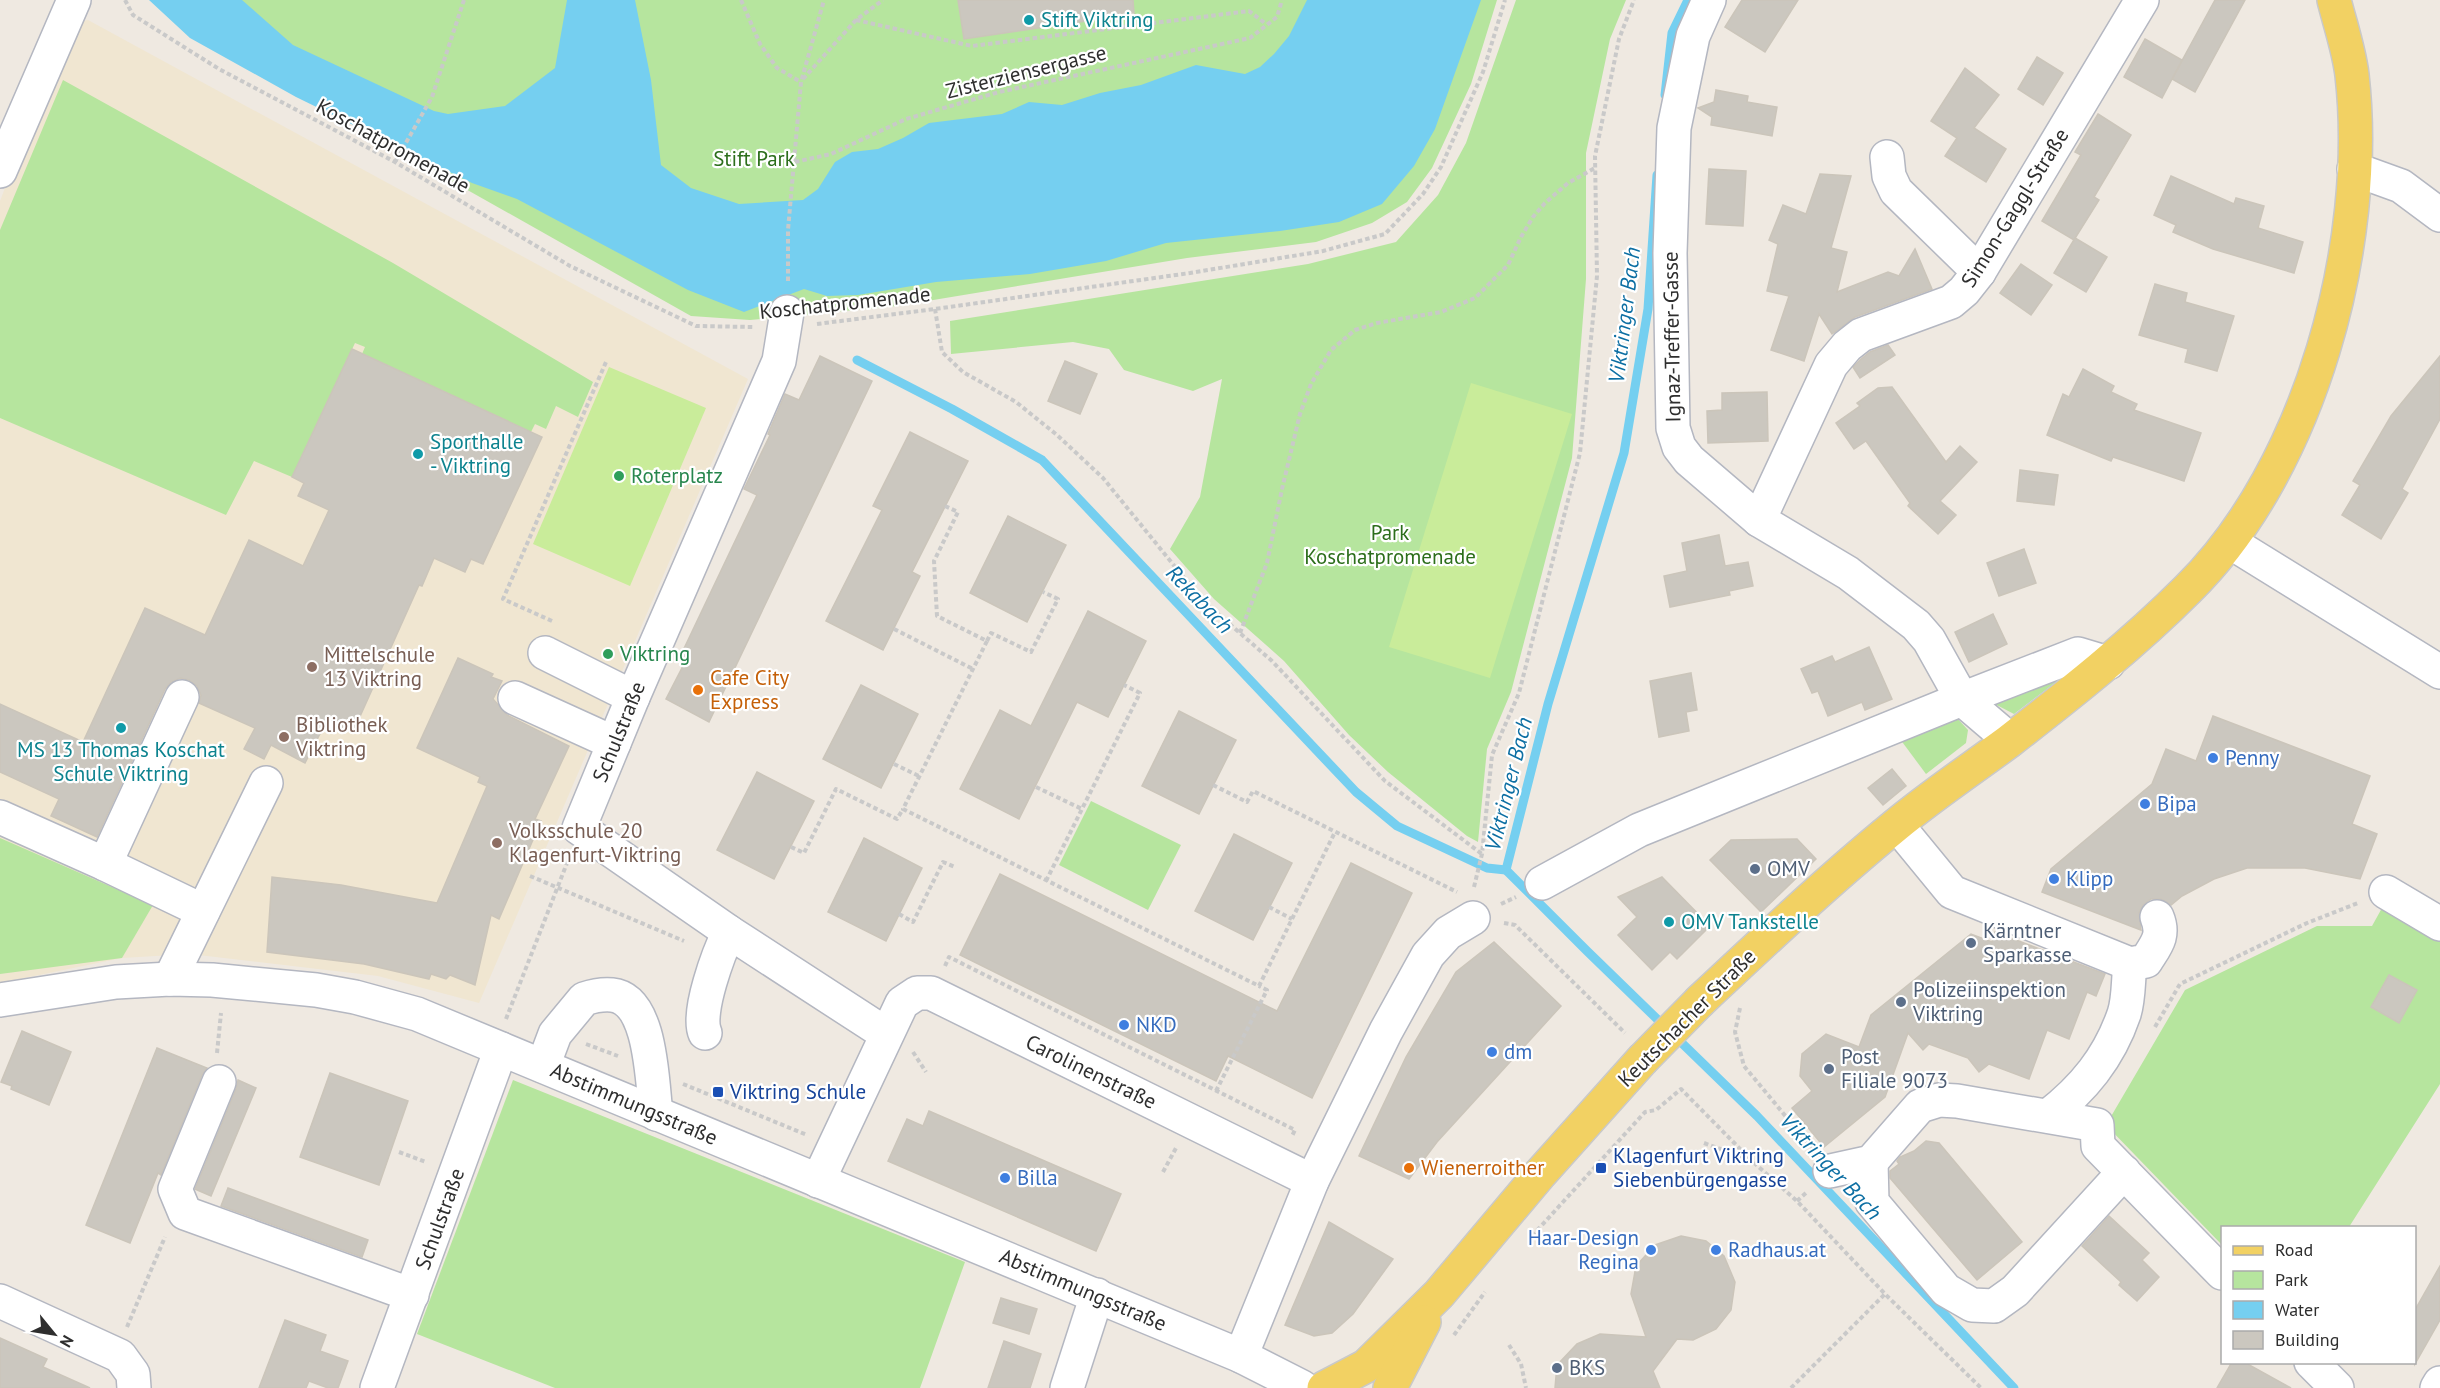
<svg xmlns="http://www.w3.org/2000/svg" width="2440" height="1388" font-family="'PT Sans',sans-serif">
<rect width="100%" height="100%" fill="#efe9e1"/>
<!-- education -->
<path fill="#f0e6d1" d="M88 20 748 379 479 1003 378 976 190 954 122 958 0 983V201L68 24Z"/>
<!-- green -->
<g fill="#b6e59e">
<path d="M156 0H1497L1471 84 1432 168 1407 202 1372 223 1316 242 1187 258 897 306 750 320 691 316 455 183Z"/>
<path d="M1516 0H1626L1610 39 1586 153V279L1572 458 1511 692 1487 749 1478 842 1467 836 1388 772 1349 735 1284 661 1214 599 1170 549 1200 497 1222 379 1193 391 1124 370 1109 349 1073 342 951 354 950 321 1308 264 1396 242 1438 195 1466 143Z"/>
<path d="M63 80 393 263 593 382 578 417 556 406 546 429 535 424 531 432 362 354 365 347 355 343 292 477 254 461 226 515 0 418V230Z"/>
<path d="M2068 673 2014 714 1987 700Z"/>
<path d="M1955 716 1968 730 1966 743 1926 774 1900 739Z"/>
<path d="M1091 801 1181 845 1148 910 1059 865Z"/>
<path d="M0 838 153 905 122 958 0 974Z"/>
<path d="M2387 899 2440 937V1084L2349 1227 2222 1228V1245L2106 1125 2185 990 2317 926H2372Z"/>
<path d="M513 1080 965 1262 920 1388H555L417 1334Z"/>
</g>
<!-- pitch -->
<g fill="#c9ec9a">
<path d="M609 367 706 408 630 586 533 544Z"/>
<path d="M1471 383 1572 414 1490 678 1389 647Z"/>
</g>
<!-- water -->
<path fill="#75cff0" d="M149 0H242L293 45 434 111 448 114 505 106 555 68 567 0H635L651 80 661 165 691 188 739 204 803 200 818 189 835 162 852 152 878 149 903 138 929 123 1002 114 1029 102 1062 105 1100 93 1141 85 1196 65 1245 74 1260 67 1274 54 1289 36 1307 0H1481L1435 129 1414 166 1382 204 1339 222 1280 231 1166 243 1106 261 1030 274 936 282 858 295 827 296 804 289 744 312 688 290 517 199 472 183 296 97 190 38Z"/>
<g fill="none" stroke-linecap="round" stroke-linejoin="round">
<!-- stream -->
<g stroke="#75cff0" stroke-width="9">
<path d="M1665 95 1672 33 1688 0"/>
<path d="M1657 175 1648 309 1624 453 1548 704 1506 870 1587 951 1757 1116 2014 1388"/>
<path d="M857 360 952 409 1042 460 1356 792 1397 826 1487 868 1506 870"/>
</g>
</g>
<!-- building -->
<g fill="#cbc7bf" stroke="#cbc5ba" stroke-width="1.5">
<path d="M958 0H1133L1134 14 964 39Z"/>
<path d="M1742 0H1798L1765 52 1725 27Z"/>
<path d="M2215 0H2245L2195 92 2172 79Z"/>
<path d="M2145 39 2182 60 2162 98 2124 77Z"/>
<path d="M2037 57 2063 73 2043 105 2018 89Z"/>
<path d="M1965 68 1999 95 1974 128 2006 149 1986 182 1945 156 1957 138 1931 121Z"/>
<path d="M1716 90 1748 96 1747 102 1777 107 1772 136 1711 125 1712 117 1698 108 1714 102Z"/>
<path d="M2098 114 2131 135 2094 197 2099 200 2074 240 2042 221 2081 155 2075 152Z"/>
<path d="M1709 169 1746 171 1743 226 1706 224Z"/>
<path d="M1820 174 1851 176 1831 248 1847 252 1837 292 1888 272 1899 276 1915 249 1932 289 1855 317 1832 334 1819 314 1804 361 1771 350 1789 296 1767 291 1778 244 1769 240 1783 205 1806 214Z"/>
<path d="M2171 176 2234 204 2236 198 2264 206 2258 228 2303 242 2294 273 2213 249 2173 232 2176 225 2154 215Z"/>
<path d="M2075 238 2107 257 2086 292 2054 273Z"/>
<path d="M2021 264 2052 285 2031 315 2000 293Z"/>
<path d="M2155 284 2187 293 2185 302 2234 316 2217 371 2185 362 2188 349 2139 335Z"/>
<path d="M1888 345 1895 355 1860 378 1853 367 1860 360 1870 352Z"/>
<path d="M352 349 542 437 483 564 471 559 465 572 434 558 422 586 419 585 353 732 327 720 305 763 271 745 264 759 244 749 255 728 199 703 201 695 197 686 189 680 180 678 171 682 165 689 97 837 51 816 59 799 0 772V704L83 742 145 608 205 635 249 540 303 566 329 510 298 496 304 483 292 477Z"/>
<path d="M820 356 872 381 709 722 666 699 686 660 680 657 757 495 744 489 770 435 768 434 785 394 799 400Z"/>
<path d="M2440 356V419L2402 489 2408 493 2381 539 2342 515 2360 485 2353 481 2391 416Z"/>
<path d="M1065 361 1097 374 1080 414 1048 401Z"/>
<path d="M2083 369 2114 386 2111 392 2137 404 2134 410 2201 433 2184 481 2113 457 2111 461 2047 435 2063 394 2069 397Z"/>
<path d="M1892 387 1946 462 1960 446 1977 462 1940 501 1956 515 1938 534 1908 506 1910 503 1866 441 1854 449 1836 423 1860 406 1857 403 1878 388Z"/>
<path d="M1767 392 1768 441 1708 443 1707 411 1722 410V393Z"/>
<path d="M910 432 968 461 912 572 920 576 883 650 826 621 882 510 873 506Z"/>
<path d="M2020 470 2058 475 2054 505 2017 501Z"/>
<path d="M1008 516 1066 545 1027 622 970 593Z"/>
<path d="M1719 535 1725 566 1748 562 1753 586 1729 591 1730 595 1670 607 1664 576 1687 571 1682 543Z"/>
<path d="M2024 549 2036 583 1999 596 1987 563Z"/>
<path d="M1088 611 1146 641 1108 717 1077 702 1019 819 960 789 1000 710 1031 726Z"/>
<path d="M1993 614 2007 644 1969 662 1955 632Z"/>
<path d="M1869 647 1892 699 1865 710 1862 702 1828 716 1818 691 1812 693 1801 669 1832 656 1835 662Z"/>
<path d="M458 658 493 674 491 677 502 681 493 699 507 715 569 746 535 819 541 821 499 919 491 915 475 985 450 975 446 979 431 974 429 979 364 964 267 952 272 877 341 885 437 903 487 786 478 782 480 777 417 748Z"/>
<path d="M1691 673 1697 710 1686 712 1689 731 1659 737 1650 681Z"/>
<path d="M861 685 918 714 881 788 823 759Z"/>
<path d="M1179 711 1236 740 1199 814 1142 786Z"/>
<path d="M2213 716 2370 776 2352 824 2377 834 2360 879 2305 868H2247L2214 879 2182 896 2171 905 2161 899H2151L2143 905 2139 913 2141 930 2042 892 2051 869 2152 784 2166 749 2196 761Z"/>
<path d="M1892 769 1906 786 1883 805 1868 788Z"/>
<path d="M757 772 814 801 774 879 717 850Z"/>
<path d="M1234 834 1292 863 1253 940 1195 911Z"/>
<path d="M864 838 922 868 886 941 828 912Z"/>
<path d="M1797 839 1816 859 1761 912 1710 860 1731 840Z"/>
<path d="M1351 863 1412 893 1312 1098 1228 1056 1216 1081 960 955 1000 874 1277 1011Z"/>
<path d="M1662 877 1710 926 1677 959 1670 952 1652 970 1618 935 1637 917 1618 897Z"/>
<path d="M1995 932 2105 974 2096 996 2087 992 2069 1039 2047 1030 2029 1079 1989 1064 1979 1072 1968 1058 1929 1044 1923 1050 1908 1033 1885 1097 1824 1147 1792 1108 1812 1091 1800 1076 1802 1054 1826 1034 1859 1047 1871 1015 1971 934 1992 942Z"/>
<path d="M1494 942 1561 1006 1437 1142 1409 1179 1359 1156 1406 1057 1456 972Z"/>
<path d="M2389 975 2417 990 2399 1023 2371 1007Z"/>
<path d="M22 1031 71 1052 49 1105 11 1089 12 1086 1 1082Z"/>
<path d="M157 1048 207 1068 202 1075 161 1175 158 1173 130 1243 86 1225Z"/>
<path d="M330 1073 408 1101 379 1185 300 1157Z"/>
<path d="M238 1080 256 1088 211 1196 195 1189 236 1089Z"/>
<path d="M929 1111 1121 1194 1096 1251 888 1161 907 1119 923 1126Z"/>
<path d="M1926 1141 1939 1143 2022 1242 1977 1280 1890 1178V1171L1899 1164 1897 1161 1900 1157 1914 1151Z"/>
<path d="M228 1188 368 1240 362 1257 221 1206Z"/>
<path d="M2109 1216 2149 1253 2142 1260 2159 1277 2137 1301 2119 1285 2121 1282 2082 1246Z"/>
<path d="M1329 1222 1393 1259 1353 1314 1332 1333 1314 1336 1285 1325Z"/>
<path d="M1681 1236 1706 1241 1724 1256 1735 1282 1731 1310 1716 1329 1693 1340 1677 1339 1653 1371 1660 1388H1555L1557 1365 1577 1344 1600 1334 1646 1337 1631 1294 1636 1266 1655 1245Z"/>
<path d="M2440 1266V1320L2415 1364V1310Z"/>
<path d="M1001 1298 1037 1309 1029 1334 993 1323Z"/>
<path d="M285 1320 326 1335 320 1351 348 1361 338 1388H328L309 1381 306 1388H259Z"/>
<path d="M0 1338 47 1359 43 1367 90 1388H0Z"/>
<path d="M1004 1341 1041 1354 1030 1388H988Z"/>
<path d="M2232 1362H2244L2291 1388H2217Z"/>
</g>
<g fill="none" stroke-linecap="round" stroke-linejoin="round">
<!-- minor casing -->
<g stroke="#b4b7c1" stroke-width="36">
<g id="minor">
<path d="M1709 0 1693 36 1674 128 1670 253 1673 428 1679 447 1689 460 1759 520 1848 573 1916 625 1929 640 1962 699 2010 740"/>
<path d="M1887 157 1889 176 1896 191 1979 272"/>
<path d="M2354 169 2401 186 2440 215"/>
<path d="M0 171 74 0"/>
<path d="M787 312 779 361 633 697 579 828 729 932 886 1034"/>
<path d="M1759 520 1831 365 1847 346 1861 335 1951 302 1964 291 1979 272 2142 0"/>
<path d="M2230 542 2440 672"/>
<path d="M545 653 633 697"/>
<path d="M515 698 614 743"/>
<path d="M0 817 105 864 182 697"/>
<path d="M1897 825 1952 892 2130 964 2146 961C2156 945 2165 936 2157 917"/>
<path d="M105 864 203 911"/>
<path d="M1542 883 1639 830 1962 699 2078 654 2108 663"/>
<path d="M2386 892 2440 924"/>
<path d="M170 979 266 783"/>
<path d="M0 1000 116 982 170 979 212 980 316 990 355 997 417 1014 1241 1356 1302 1387"/>
<path d="M705 1033C696 1013 719 952 729 932"/>
<path d="M543 1066 555 1034 584 999C593 996 602 994 612 995 652 999 652 1083 656 1114"/>
<path d="M219 1082 175 1189 185 1213 412 1295"/>
<path d="M2048 1116C2083 1089 2109 1058 2124 1014 2129 999 2128 980 2130 964"/>
<path d="M1871 1162 1872 1202 1946 1290 1972 1305 1994 1306 2015 1291 2124 1172"/>
<path d="M1830 1171 1871 1162 1920 1106 1939 1100 1957 1101 2097 1125 2098 1146 2222 1273"/>
<path d="M818 1181 902 1003 917 993H931L1312 1181"/>
<path d="M0 1301 120 1356 133 1374 134 1388"/>
<path d="M1241 1356 1312 1181 1386 1031 1428 955 1448 933 1473 918"/>
<path d="M2311 1362 2337 1388"/>
<path d="M377 1388 501 1049"/>
<path d="M1067 1388 1097 1295"/>
<path d="M2437 1388 2440 1383"/>
</g>
</g>
<!-- major casing -->
<g stroke="#c9c9c9" stroke-width="36">
<g id="major">
<path d="M1700 1001C1764 941 1828 881 1895 826 1931 796 1970 770 2008 742 2070 694 2132 645 2188 589 2311 468 2371 243 2352 75 2349 50 2340 24 2334 0"/>
<path d="M1324 1388 1366 1366 1439 1294 1540 1174 1642 1060"/>
<path d="M1390 1388 1424 1322"/>
</g>
</g>
<!-- path -->
<g stroke="#c9c9c9" stroke-width="4" stroke-dasharray="4.5 3" stroke-linecap="butt">
<path d="M125 0 133 15 219 69 395 162 570 266 696 326 753 327"/>
<path d="M741 0 760 44 777 68 801 82"/>
<path d="M856 20 972 46 1249 11 1266 24"/>
<path d="M803 79 856 20 883 0"/>
<path d="M395 162 432 97 464 0"/>
<path d="M795 162 831 154 906 119 999 92 1250 38 1277 17 1282 0"/>
<path d="M788 281V230L801 82 824 0"/>
<path d="M935 309 942 352 963 372 1016 402 1057 435 1103 478 1202 600 1272 661 1385 781 1482 854"/>
<path d="M817 324 935 309 1190 273 1323 251 1385 234 1423 194 1441 167 1483 72 1505 0"/>
<path d="M945 506 958 512 934 561 937 616 987 641 903 809 1259 986 1335 832"/>
<path d="M552 621 503 599 606 362"/>
<path d="M894 629 973 669"/>
<path d="M1240 633 1267 563 1282 489 1300 414 1311 384 1331 350 1355 330 1377 323 1441 312 1475 298 1508 265 1521 237 1533 217 1545 203 1568 183 1595 168"/>
<path d="M987 641 991 633 1031 652 1058 599 1043 592"/>
<path d="M894 764 919 776"/>
<path d="M1213 785 1247 802 1253 791 1457 892"/>
<path d="M1036 787 1082 809"/>
<path d="M791 847 804 853 836 789 897 819 903 809"/>
<path d="M530 876 684 941"/>
<path d="M1046 881 1140 693 1124 685"/>
<path d="M1474 887 1482 854 1492 755 1519 693 1580 453 1597 276 1595 156 1619 39 1634 0"/>
<path d="M1501 904 1516 897"/>
<path d="M1269 907 1292 919"/>
<path d="M899 914 913 922 943 862 955 867"/>
<path d="M1504 923 1515 925 1625 1033"/>
<path d="M945 966 949 957 1295 1130 1292 1136"/>
<path d="M1740 1008 1735 1032 1744 1066 1812 1148"/>
<path d="M506 1019 569 858"/>
<path d="M2155 1027 2180 984 2307 923 2358 903"/>
<path d="M586 1044 618 1056"/>
<path d="M913 1052 926 1072"/>
<path d="M217 1053 221 1013"/>
<path d="M683 1084 807 1135"/>
<path d="M1216 1091 1267 990 1259 986"/>
<path d="M1704 1143 1751 1160"/>
<path d="M399 1152 426 1162"/>
<path d="M1163 1172 1176 1148"/>
<path d="M1797 1201 1808 1191"/>
<path d="M1532 1236 1645 1112 1656 1110 1681 1089 1752 1161 1797 1201 1885 1294 1981 1388"/>
<path d="M127 1327 165 1237"/>
<path d="M1454 1335 1485 1292"/>
<path d="M1509 1345 1521 1364 1526 1388"/>
<path d="M1791 1388 1885 1294"/>
</g>
<!-- minor -->
<use href="#minor" stroke="#fff" stroke-width="33"/>
<!-- major -->
<use href="#major" stroke="#f2d163" stroke-width="33"/>
<!-- major-bridge casing -->
<g stroke="#c9c9c9" stroke-width="36" stroke-linecap="butt">
<path id="major-bridge" d="M1642 1060 1700 1001"/>
</g>
<!-- major-bridge -->
<use href="#major-bridge" stroke="#f2d163" stroke-width="33"/>
</g>
<!-- markers -->
<g fill="#0f9aa8" stroke="#fff" stroke-width="2">
<circle cx="1029" cy="20" r="6"/>
<circle cx="418" cy="454" r="6"/>
<circle cx="121" cy="728" r="6"/>
<circle cx="1669" cy="922" r="6"/>
</g>
<g fill="#2e9e5b" stroke="#fff" stroke-width="2">
<circle cx="619" cy="476" r="6"/>
<circle cx="608" cy="654" r="6"/>
</g>
<g fill="#8d6e63" stroke="#fff" stroke-width="2">
<circle cx="312" cy="667" r="6"/>
<circle cx="284" cy="737" r="6"/>
<circle cx="497" cy="843" r="6"/>
</g>
<g fill="#e8710a" stroke="#fff" stroke-width="2">
<circle cx="698" cy="690" r="6"/>
<circle cx="1409" cy="1168" r="6"/>
</g>
<g fill="#3f7fe0" stroke="#fff" stroke-width="2">
<circle cx="2213" cy="758" r="6"/>
<circle cx="2145" cy="804" r="6"/>
<circle cx="2054" cy="879" r="6"/>
<circle cx="1124" cy="1025" r="6"/>
<circle cx="1492" cy="1052" r="6"/>
<circle cx="1005" cy="1178" r="6"/>
<circle cx="1651" cy="1250" r="6"/>
<circle cx="1716" cy="1250" r="6"/>
</g>
<g fill="#5c6f8a" stroke="#fff" stroke-width="2">
<circle cx="1755" cy="869" r="6"/>
<circle cx="1971" cy="943" r="6"/>
<circle cx="1901" cy="1002" r="6"/>
<circle cx="1829" cy="1069" r="6"/>
<circle cx="1557" cy="1368" r="6"/>
</g>
<g fill="#1a4fb4" stroke="#fff" stroke-width="2">
<rect x="712" y="1086" width="12" height="12" rx="3"/>
<rect x="1595" y="1162" width="12" height="12" rx="3"/>
</g>
<g text-anchor="middle" stroke-width="4.5" stroke-linejoin="round" paint-order="stroke">
<!-- culture labels -->
<g font-size="21" fill="#0d838f" stroke="#fff" text-anchor="start">
<text x="1041" y="27">Stift Viktring</text>
<text x="430" y="449">Sporthalle<tspan x="430" dy="24">- Viktring</tspan></text>
<text x="121" y="757" text-anchor="middle">MS 13 Thomas Koschat<tspan x="121" dy="24">Schule Viktring</tspan></text>
<text x="1681" y="929">OMV Tankstelle</text>
</g>
<!-- street labels -->
<g font-size="21" fill="#2e2e2e" stroke="#fff">
<text transform="translate(1026 72) rotate(-14)" y="7">Zisterziensergasse</text>
<text transform="translate(393 146) rotate(29)" y="7">Koschatpromenade</text>
<text transform="translate(2015 208) rotate(-58)" y="7">Simon-Gaggl-Straße</text>
<text transform="translate(845 303) rotate(-6)" y="7">Koschatpromenade</text>
<text transform="translate(1672 337) rotate(-91)" y="7">Ignaz-Treffer-Gasse</text>
<text transform="translate(619 732) rotate(-68)" y="7">Schulstraße</text>
<text transform="translate(1687 1018) rotate(-45)" y="7">Keutschacher Straße</text>
<text transform="translate(1091 1072) rotate(26)" y="7">Carolinenstraße</text>
<text transform="translate(634 1104) rotate(23)" y="7">Abstimmungsstraße</text>
<text transform="translate(440 1219) rotate(-70)" y="7">Schulstraße</text>
<text transform="translate(1083 1290) rotate(23)" y="7">Abstimmungsstraße</text>
</g>
<!-- park labels -->
<g font-size="21" fill="#2c6e1b" stroke="#fff">
<text x="754" y="166">Stift Park</text>
<text x="1390" y="540">Park<tspan x="1390" dy="24">Koschatpromenade</tspan></text>
</g>
<!-- leisure labels -->
<g font-size="21" fill="#27864d" stroke="#fff" text-anchor="start">
<text x="631" y="483">Roterplatz</text>
<text x="620" y="661">Viktring</text>
</g>
<!-- education labels -->
<g font-size="21" fill="#785e54" stroke="#fff" text-anchor="start">
<text x="324" y="662">Mittelschule<tspan x="324" dy="24">13 Viktring</tspan></text>
<text x="296" y="732">Bibliothek<tspan x="296" dy="24">Viktring</tspan></text>
<text x="509" y="838">Volksschule 20<tspan x="509" dy="24">Klagenfurt-Viktring</tspan></text>
</g>
<!-- food labels -->
<g font-size="21" fill="#c56008" stroke="#fff" text-anchor="start">
<text x="710" y="685">Cafe City<tspan x="710" dy="24">Express</tspan></text>
<text x="1421" y="1175">Wienerroither</text>
</g>
<!-- shop labels -->
<g font-size="21" fill="#366cbe" stroke="#fff" text-anchor="start">
<text x="2225" y="765">Penny</text>
<text x="2157" y="811">Bipa</text>
<text x="2066" y="886">Klipp</text>
<text x="1136" y="1032">NKD</text>
<text x="1504" y="1059">dm</text>
<text x="1017" y="1185">Billa</text>
<text x="1639" y="1245" text-anchor="end">Haar-Design<tspan x="1639" dy="24">Regina</tspan></text>
<text x="1728" y="1257">Radhaus.at</text>
</g>
<!-- service labels -->
<g font-size="21" fill="#4e5e75" stroke="#fff" text-anchor="start">
<text x="1767" y="876">OMV</text>
<text x="1983" y="938">Kärntner<tspan x="1983" dy="24">Sparkasse</tspan></text>
<text x="1913" y="997">Polizeiinspektion<tspan x="1913" dy="24">Viktring</tspan></text>
<text x="1841" y="1064">Post<tspan x="1841" dy="24">Filiale 9073</tspan></text>
<text x="1569" y="1375">BKS</text>
</g>
<!-- transit labels -->
<g font-size="21" fill="#164399" stroke="#fff" text-anchor="start">
<text x="730" y="1099">Viktring Schule</text>
<text x="1613" y="1163">Klagenfurt Viktring<tspan x="1613" dy="24">Siebenbürgengasse</tspan></text>
</g>
<!-- water labels -->
<g font-size="22" font-style="italic" fill="#0d6fa3" stroke="#fff">
<text transform="translate(1624 315) rotate(-83)" y="8">Viktringer Bach</text>
<text transform="translate(1200 599) rotate(46)" y="8">Rekabach</text>
<text transform="translate(1508 784) rotate(-76)" y="8">Viktringer Bach</text>
<text transform="translate(1831 1166) rotate(47)" y="8">Viktringer Bach</text>
</g>
</g>
<!-- legend -->
<rect x="2221" y="1226" width="195" height="138" fill="#ffffff" stroke="#ababab" stroke-width="1.5"/>
<rect x="2233" y="1246" width="30" height="9" fill="#f2d163" stroke="#ababab" stroke-width="1.5"/>
<text x="2275" y="1256" font-size="18" fill="#2e2e2e">Road</text>
<rect x="2233" y="1271" width="30" height="18" fill="#b6e59e" stroke="#ababab" stroke-width="1.5"/>
<text x="2275" y="1286" font-size="18" fill="#2e2e2e">Park</text>
<rect x="2233" y="1301" width="30" height="18" fill="#75cff0" stroke="#ababab" stroke-width="1.5"/>
<text x="2275" y="1316" font-size="18" fill="#2e2e2e">Water</text>
<rect x="2233" y="1331" width="30" height="18" fill="#cbc7bf" stroke="#ababab" stroke-width="1.5"/>
<text x="2275" y="1346" font-size="18" fill="#2e2e2e">Building</text>
<!-- north arrow -->
<g transform="translate(54 1334) rotate(120)" stroke="#ffffff" stroke-width="4.5" paint-order="stroke">
<path d="M0-4.5L10 22L0 15L-10 22Z" fill="#2e2e2e"/>
<text y="-9" font-size="16" font-weight="bold" text-anchor="middle" fill="#2e2e2e">N</text>
</g>
</svg>
